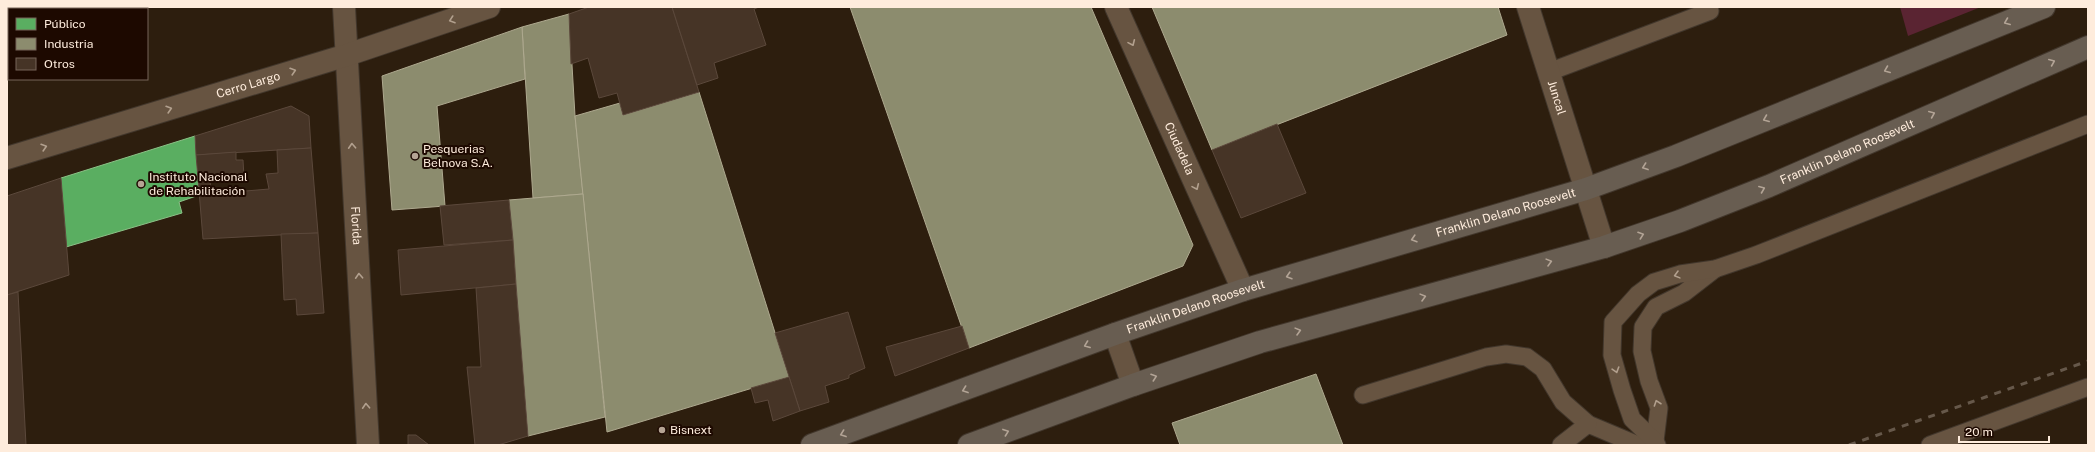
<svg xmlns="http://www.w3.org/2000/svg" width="2095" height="452" font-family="'Public Sans',sans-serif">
<rect width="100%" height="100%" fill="#2d1e0e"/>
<!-- green -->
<path fill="#5a2432" d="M1900 7H1981L1908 36Z"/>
<!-- public -->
<path fill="#5aae61" stroke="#8bc186" d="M195 136 199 195 179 202 182 213 66 247 61 178Z"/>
<!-- industry -->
<g fill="#8c8c6e" stroke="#aea98f">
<path d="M850 7H1091L1193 245 1183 266 969 348Z"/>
<path d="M1152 7H1498L1507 35 1212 150Z"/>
<path d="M569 14 575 116 583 194 533 198 522 27Z"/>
<path d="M522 27 525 79 437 106 445 206 392 210 382 76Z"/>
<path d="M699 92 789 377 607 432 575 116 620 103 623 115Z"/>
<path d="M583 194 605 417 528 436 509 200Z"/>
<path d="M1316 374 1343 445H1180L1172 423Z"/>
</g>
<!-- building -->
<g fill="#463426" stroke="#5b483b">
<path d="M589 7H672L699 92 623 115 617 93 599 98 588 58 571 64 569 14Z"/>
<path d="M672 7H759L754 9 766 45 714 63 718 78 697 85Z"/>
<path d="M291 106 309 116 311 148 196 155 195 136Z"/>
<path d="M1277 124 1306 193 1241 218 1212 150Z"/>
<path d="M311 148 318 233 203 239 196 155 236 152V160H243L244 177 210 179 211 194 269 189 266 174 278 173 277 150Z"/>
<path d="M61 178 69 275 7 295V196Z"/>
<path d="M509 200 513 240 444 245 440 206Z"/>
<path d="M318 233 324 313 297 315 296 299 284 300 281 234Z"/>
<path d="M513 240 516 284 401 295 398 250Z"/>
<path d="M516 284 528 436 498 445H475L467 367H481L476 288Z"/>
<path d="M18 292 26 445H7V295Z"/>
<path d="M848 312 865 368 849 375V378L825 386 829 402 800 411 775 333Z"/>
<path d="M962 326 969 348 895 376 886 347Z"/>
<path d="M789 377 800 411 773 421 768 400 755 403 751 388Z"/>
<path d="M408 435H416L429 445H408Z"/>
</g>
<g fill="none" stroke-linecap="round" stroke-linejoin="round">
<!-- service casing -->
<g stroke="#42372c" stroke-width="19">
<g id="service">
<path d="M1549 72 1710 11 1709 7"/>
<path d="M1363 395 1486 357 1506 354 1527 357 1543 369 1563 402 1588 424 1638 445"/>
<path d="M1655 441 1659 408 1649 381 1642 351 1643 327 1656 307 1684 293 1715 269"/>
<path d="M1561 445 1588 424"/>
<path d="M1657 445 1655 441 1632 419 1622 390 1612 355 1613 322 1638 294 1654 282 1680 274 1715 269 1756 255 2088 124"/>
<path d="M1930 445 2088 387"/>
</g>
</g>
<!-- minor casing -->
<g stroke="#42372c" stroke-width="24">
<g id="minor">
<path id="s1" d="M344 7 368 445"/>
<path id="s2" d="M1116 7 1243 290"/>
<path id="s3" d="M1528 7 1604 247"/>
<path id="s4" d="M7 158 347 55 489 7"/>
<path d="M1115 334 1133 385"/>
</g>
</g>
<!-- primary casing -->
<g stroke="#42372c" stroke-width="24">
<g id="primary">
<path id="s5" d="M812 445 1115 334 1243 290 1586 189 1676 156 2044 7"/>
<path id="s6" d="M969 445 1133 385 1260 342 1604 247 1680 221 1769 186 2088 47"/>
</g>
</g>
<!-- service -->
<use href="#service" stroke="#675441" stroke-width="17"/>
<!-- minor -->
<use href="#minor" stroke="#675441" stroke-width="22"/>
<!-- primary -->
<use href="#primary" stroke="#685d51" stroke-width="22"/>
<!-- rail -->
<path stroke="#66584a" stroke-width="3" stroke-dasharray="7 7" stroke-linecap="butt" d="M1849 445 2088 361"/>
</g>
<!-- one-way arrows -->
<defs><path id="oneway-chevron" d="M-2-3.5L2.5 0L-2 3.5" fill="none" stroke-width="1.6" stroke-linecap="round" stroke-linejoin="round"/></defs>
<g stroke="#b2a08e">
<use href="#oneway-chevron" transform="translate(452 20) rotate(161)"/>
<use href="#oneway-chevron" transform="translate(1132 43) rotate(66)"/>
<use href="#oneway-chevron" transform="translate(293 71) rotate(-17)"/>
<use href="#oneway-chevron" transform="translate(169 109) rotate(-17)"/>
<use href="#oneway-chevron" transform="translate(352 146) rotate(-93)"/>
<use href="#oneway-chevron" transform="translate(44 147) rotate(-17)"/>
<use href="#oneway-chevron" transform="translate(1196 187) rotate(66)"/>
<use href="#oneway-chevron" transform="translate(1677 275) rotate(165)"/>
<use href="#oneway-chevron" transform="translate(359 276) rotate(-93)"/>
<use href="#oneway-chevron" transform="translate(1616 370) rotate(73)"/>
<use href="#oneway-chevron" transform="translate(1657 403) rotate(-109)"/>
<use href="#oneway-chevron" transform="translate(366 406) rotate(-93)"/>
</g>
<g stroke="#b3a496">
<use href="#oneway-chevron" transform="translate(2007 22) rotate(158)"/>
<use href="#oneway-chevron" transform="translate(2052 62) rotate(-23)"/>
<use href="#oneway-chevron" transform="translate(1887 70) rotate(158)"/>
<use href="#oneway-chevron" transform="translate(1932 114) rotate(-23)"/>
<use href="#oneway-chevron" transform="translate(1766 119) rotate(158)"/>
<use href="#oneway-chevron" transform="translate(1645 167) rotate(160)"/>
<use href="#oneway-chevron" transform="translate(1762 189) rotate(-22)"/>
<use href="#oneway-chevron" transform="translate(1641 235) rotate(-19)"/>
<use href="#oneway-chevron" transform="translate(1414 239) rotate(163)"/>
<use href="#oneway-chevron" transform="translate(1549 262) rotate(-15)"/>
<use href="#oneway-chevron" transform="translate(1289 276) rotate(163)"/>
<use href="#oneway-chevron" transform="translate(1423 297) rotate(-15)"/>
<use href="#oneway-chevron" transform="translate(1298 331) rotate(-15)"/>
<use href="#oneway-chevron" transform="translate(1087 345) rotate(159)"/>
<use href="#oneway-chevron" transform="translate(1154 377) rotate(-19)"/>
<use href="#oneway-chevron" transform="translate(965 390) rotate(160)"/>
<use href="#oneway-chevron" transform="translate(1006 432) rotate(-20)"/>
<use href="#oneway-chevron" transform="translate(843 434) rotate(160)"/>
</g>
<!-- markers -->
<g fill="#b5a494" stroke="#1d0900" stroke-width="1.5">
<circle cx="415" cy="156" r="4"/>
<circle cx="141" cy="184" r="4"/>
<circle cx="662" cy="430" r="4"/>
</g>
<g text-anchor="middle" stroke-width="4" stroke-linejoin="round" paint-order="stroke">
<!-- street labels -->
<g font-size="12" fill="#feecdc" stroke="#1d0900">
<text dy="4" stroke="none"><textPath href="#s4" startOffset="252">Cerro Largo</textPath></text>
<text dy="4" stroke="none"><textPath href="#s3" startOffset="95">Juncal</textPath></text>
<text dy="4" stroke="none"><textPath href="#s2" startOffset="155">Ciudadela</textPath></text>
<text dy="4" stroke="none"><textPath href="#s6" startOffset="927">Franklin Delano Roosevelt</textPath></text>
<text dy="4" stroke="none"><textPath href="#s5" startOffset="732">Franklin Delano Roosevelt</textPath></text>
<text dy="4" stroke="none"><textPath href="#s1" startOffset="219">Florida</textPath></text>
<text dy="4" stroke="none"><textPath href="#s5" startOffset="408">Franklin Delano Roosevelt</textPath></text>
</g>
<!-- poi labels -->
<g font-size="12" fill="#feecdc" stroke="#1d0900" text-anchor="start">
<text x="423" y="153">Pesquerias<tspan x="423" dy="14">Belnova S.A.</tspan></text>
<text x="149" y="181">Instituto Nacional<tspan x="149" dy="14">de Rehabilitación</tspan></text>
<text x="670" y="434">Bisnext</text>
</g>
</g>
<!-- border -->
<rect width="2095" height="452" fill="none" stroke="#feecdc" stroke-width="16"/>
<!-- legend -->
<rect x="8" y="8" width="140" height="72" fill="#1d0900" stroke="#776458"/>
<rect x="16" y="18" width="20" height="12" fill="#5aae61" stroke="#776458"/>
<text x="44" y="28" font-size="12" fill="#feecdc">Público</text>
<rect x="16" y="38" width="20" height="12" fill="#8c8c6e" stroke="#776458"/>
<text x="44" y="48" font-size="12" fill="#feecdc">Industria</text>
<rect x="16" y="58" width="20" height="12" fill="#463426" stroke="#776458"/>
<text x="44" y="68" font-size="12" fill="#feecdc">Otros</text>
<!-- scale -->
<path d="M1959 436v6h90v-6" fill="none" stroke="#feecdc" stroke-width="2"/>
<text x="1965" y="436" font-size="12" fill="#feecdc" stroke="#1d0900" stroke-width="3" paint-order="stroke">20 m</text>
</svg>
